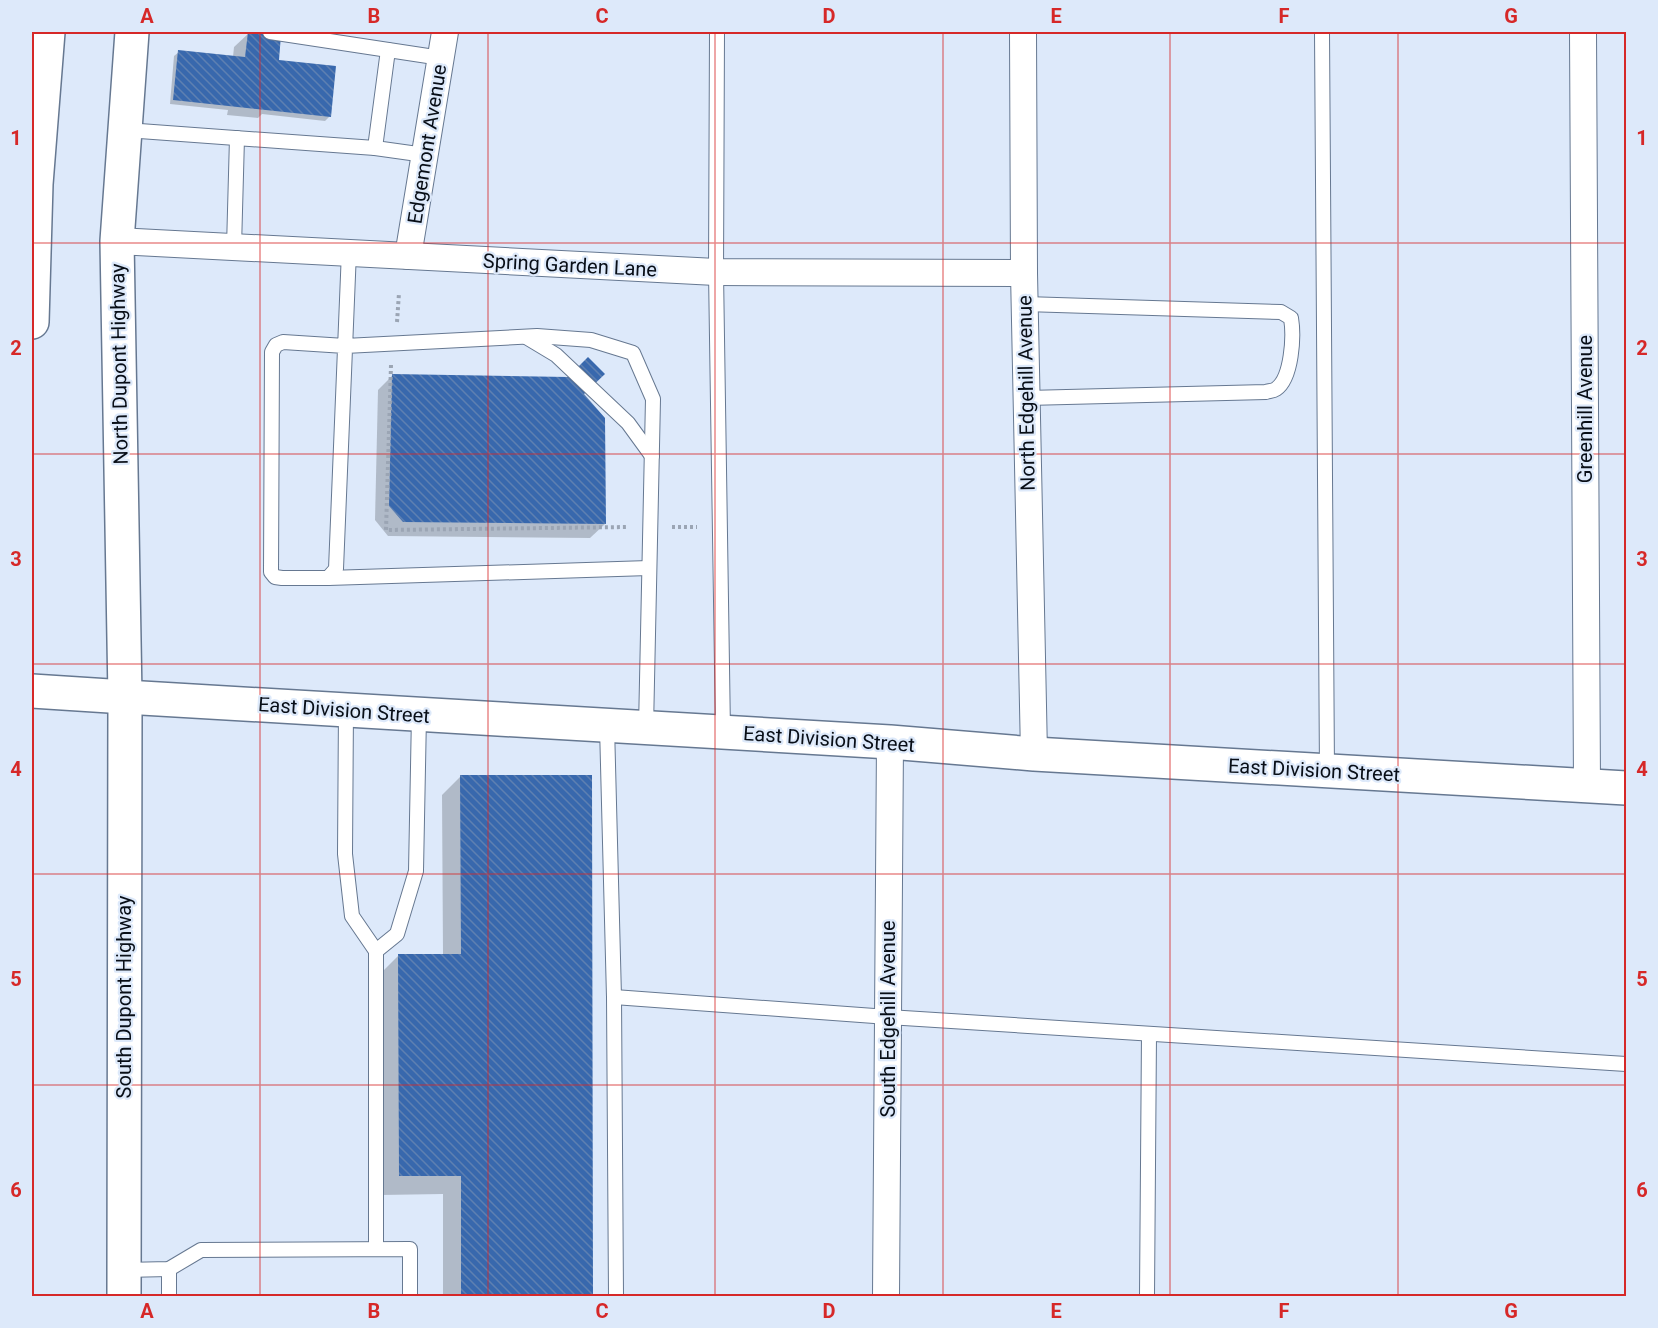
<svg xmlns="http://www.w3.org/2000/svg" width="1658" height="1328" font-family="Roboto,sans-serif">
<defs>
<pattern id="building-back-hatch" width="6" height="6" patternUnits="userSpaceOnUse" patternTransform="scale(1.5)"><rect width="6" height="6" fill="#3868ad"/><path d="M-1 5l2 2M0 0l6 6M5-1l2 2" fill="none" stroke="#5e80b1"/></pattern>
</defs>
<rect width="100%" height="100%" fill="#dde9fa"/>
<!-- shadow -->
<g fill="#0003">
<path d="M249 33 330 116 325 121 262 114 258 118 227 115 228 110 170 104 174 56 179 52 233 57 234 47Z"/>
<path d="M393 375 582 394 605 524 590 538 388 536 375 520 378 390Z"/>
<path d="M461 776H590L592 1296H443V1194L381 1195 380 974 399 955H443L442 795Z"/>
</g>
<!-- building -->
<g fill="url(#building-back-hatch)">
<path d="M248 32 281 35 279 60 336 66 331 117 173 100 178 50 245 57Z"/>
<path d="M588 357 605 374 584 394 605 418 606 524 403 522 389 506 392 374 568 377Z"/>
<path d="M460 775H592L593 1296H461V1176H399L398 954H461Z"/>
</g>
<g fill="none" stroke-linecap="round" stroke-linejoin="round">
<!-- service casing -->
<g stroke="#667891" stroke-width="16">
<g id="service">
<path d="M270 32 441 58"/>
<path d="M717 32 716 272 723 732"/>
<path d="M1322 32 1327 771"/>
<path d="M388 50 375 148 425 155"/>
<path d="M126 130 375 148"/>
<path d="M234 247 237 138"/>
<path d="M349 253C344 358 340 463 336 569L328 578H282L275 577 271 572 272 352 276 345 283 342 345 346 537 336 591 340 633 353 653 399 646 728"/>
<path d="M1025 304 1281 312 1291 318C1294 336 1292 378 1276 389 1273 391 1269 391 1266 392L1027 398"/>
<path d="M526 337 556 355 628 423 652 456"/>
<path d="M328 578 649 568"/>
<path d="M346 709 345 854 352 916 376 951V1249"/>
<path d="M607 726 614 997 616 1296"/>
<path d="M376 951 397 934 416 871 419 715"/>
<path d="M614 997 888 1017 1626 1064"/>
<path d="M124 1270 169 1269 201 1250 410 1249V1296"/>
<path d="M169 1296V1269"/>
<path d="M1147 1296 1149 1034"/>
</g>
</g>
<!-- minor casing -->
<g stroke="#667891" stroke-width="28">
<g id="minor">
<path d="M1023 32 1024 273 1034 754"/>
<path d="M1583 32 1587 786"/>
<path d="M117 241 716 272 1024 273"/>
<path d="M408 256 445 32"/>
<path d="M886 1296 890 742"/>
</g>
</g>
<!-- secondary casing -->
<g stroke="#667891" stroke-width="36">
<path id="secondary" d="M125 697 890 742 1034 754 1626 788"/>
</g>
<!-- trunk casing -->
<g stroke="#667891" stroke-width="36">
<g id="trunk">
<path d="M32 322 36 184 48 32"/>
<path d="M32 691 125 697"/>
<path d="M124 1296 125 697 117 241 132 32"/>
</g>
</g>
<!-- path -->
<g stroke="#9ba5b4" stroke-width="4" stroke-dasharray="3 3" stroke-linecap="butt">
<path d="M397 322 399 293"/>
<path d="M391 365 386 530 628 527"/>
<path d="M672 527H697"/>
</g>
<!-- service -->
<use href="#service" stroke="#fff" stroke-width="14"/>
<!-- minor -->
<use href="#minor" stroke="#fff" stroke-width="26"/>
<!-- secondary -->
<use href="#secondary" stroke="#fff" stroke-width="33"/>
<!-- trunk -->
<use href="#trunk" stroke="#fff" stroke-width="33"/>
</g>
<!-- grid -->
<path fill="none" stroke="#d62828" stroke-width="1.5" stroke-opacity="0.55" d="M260 32V1296M488 32V1296M715 32V1296M943 32V1296M1170 32V1296M1398 32V1296M32 243H1626M32 454H1626M32 664H1626M32 874H1626M32 1085H1626"/>
<g text-anchor="middle" stroke-width="4.5" stroke-linejoin="round" paint-order="stroke">
<!-- street labels -->
<g font-size="20" fill="#080e17" stroke="#dde9fa">
<text transform="translate(427 144) rotate(-81)" y="7">Edgemont Avenue</text>
<text transform="translate(570 265) rotate(3)" y="7">Spring Garden Lane</text>
<text transform="translate(119 364) rotate(-91)" y="7">North Dupont Highway</text>
<text transform="translate(1026 393) rotate(-91)" y="7">North Edgehill Avenue</text>
<text transform="translate(1585 409) rotate(-90)" y="7">Greenhill Avenue</text>
<text transform="translate(344 710) rotate(4)" y="7">East Division Street</text>
<text transform="translate(829 739) rotate(4)" y="7">East Division Street</text>
<text transform="translate(1314 770) rotate(3)" y="7">East Division Street</text>
<text transform="translate(124 997) rotate(-90)" y="7">South Dupont Highway</text>
<text transform="translate(888 1019) rotate(-90)" y="7">South Edgehill Avenue</text>
</g>
</g>
<!-- border -->
<rect width="1658" height="1328" fill="none" stroke="#dde9fa" stroke-width="66"/>
<rect x="33" y="33" width="1592" height="1262" fill="none" stroke="#d62828" stroke-width="2"/>
<g font-size="20" text-anchor="middle" font-weight="bold" fill="#d62828">
<text x="147" y="23">A</text>
<text x="374" y="23">B</text>
<text x="602" y="23">C</text>
<text x="829" y="23">D</text>
<text x="1056" y="23">E</text>
<text x="1284" y="23">F</text>
<text x="1511" y="23">G</text>
<text x="16" y="145">1</text>
<text x="1642" y="145">1</text>
<text x="16" y="355">2</text>
<text x="1642" y="355">2</text>
<text x="16" y="566">3</text>
<text x="1642" y="566">3</text>
<text x="16" y="776">4</text>
<text x="1642" y="776">4</text>
<text x="16" y="986">5</text>
<text x="1642" y="986">5</text>
<text x="16" y="1197">6</text>
<text x="1642" y="1197">6</text>
<text x="147" y="1318">A</text>
<text x="374" y="1318">B</text>
<text x="602" y="1318">C</text>
<text x="829" y="1318">D</text>
<text x="1056" y="1318">E</text>
<text x="1284" y="1318">F</text>
<text x="1511" y="1318">G</text>
</g>
</svg>
